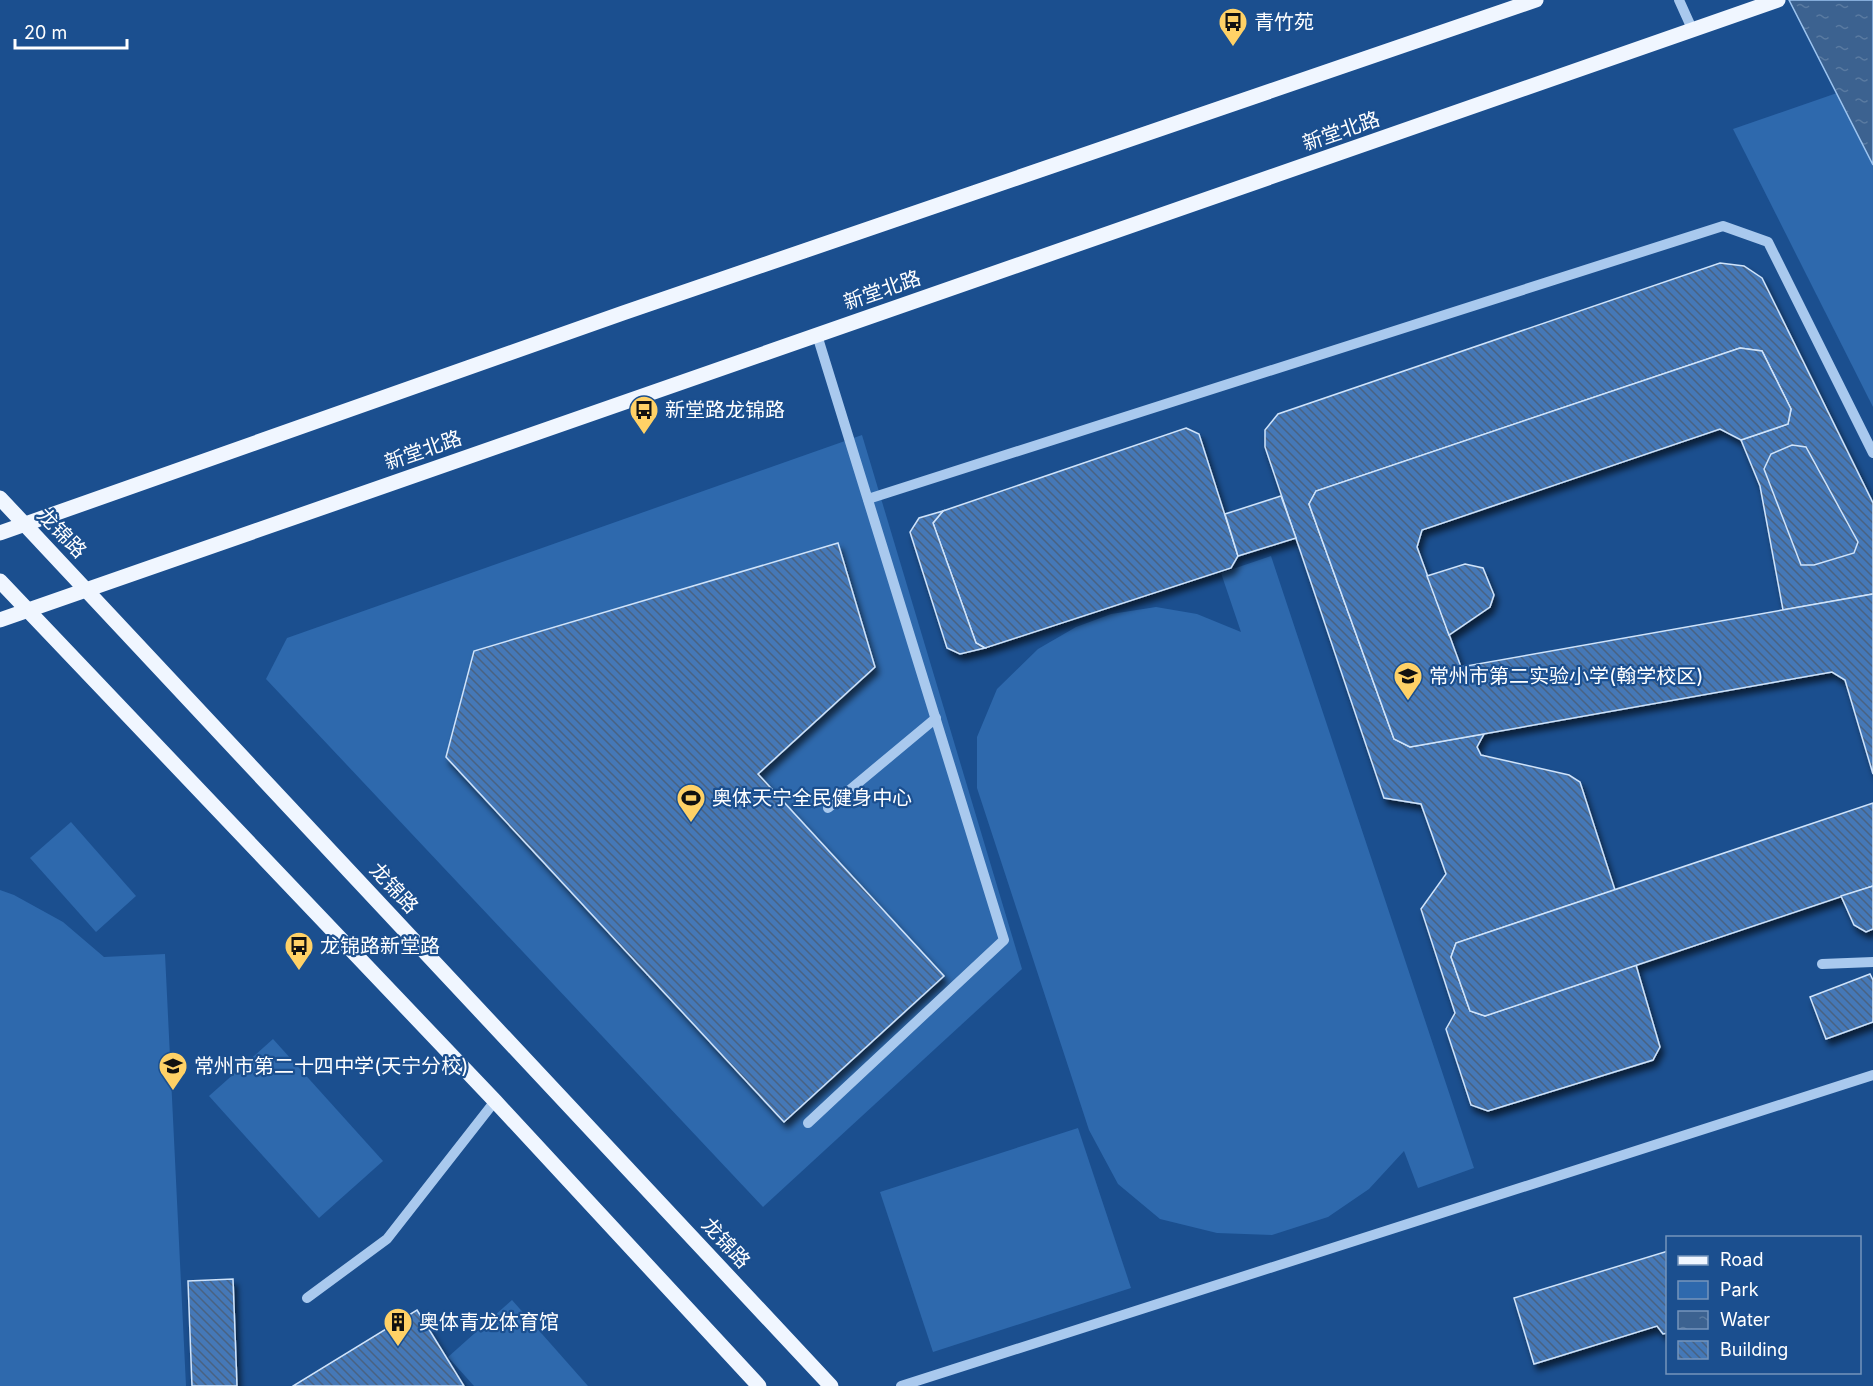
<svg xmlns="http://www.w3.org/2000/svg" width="1873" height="1386" font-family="Inter,'Noto Sans SC',sans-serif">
<defs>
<pattern id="water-ripples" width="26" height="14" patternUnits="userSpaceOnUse" patternTransform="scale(1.5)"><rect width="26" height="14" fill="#3c6290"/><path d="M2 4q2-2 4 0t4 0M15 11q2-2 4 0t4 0" fill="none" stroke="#597aa1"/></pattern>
<pattern id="building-back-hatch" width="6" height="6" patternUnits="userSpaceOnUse" patternTransform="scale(1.5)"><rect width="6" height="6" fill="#4478b7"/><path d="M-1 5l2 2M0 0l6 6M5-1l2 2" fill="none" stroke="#486282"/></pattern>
<filter id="shadow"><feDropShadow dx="3.5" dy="6" stdDeviation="3" flood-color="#0009"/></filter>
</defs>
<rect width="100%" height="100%" fill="#1b4f8f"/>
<!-- park -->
<g fill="#2e69ad">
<path d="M1837 93 1873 165V407L1733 129Z"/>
<path d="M862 435 1022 969 763 1207 266 679 287 638Z"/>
<path d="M1271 556 1474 1168 1418 1188 1404 1151 1369 1189 1328 1217 1272 1235 1217 1233 1160 1219 1118 1184 1089 1130 977 788V737L997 689 1038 649 1076 627 1111 614 1156 607 1197 614 1241 632 1221 573Z"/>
<path d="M71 822 136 896 96 932 30 858Z"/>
<path d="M0 890 14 895 63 922 104 957 165 954 186 1386H0Z"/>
<path d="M273 1039 383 1161 319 1218 209 1096Z"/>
<path d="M1078 1128 1131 1288 933 1352 880 1192Z"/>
<path d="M512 1300 588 1386H474L448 1357Z"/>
</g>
<!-- water -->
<path fill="url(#water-ripples)" stroke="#9cc4f0" stroke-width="1.5" d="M1789 0H1873V165Z"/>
<!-- building -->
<g fill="url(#building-back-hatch)" stroke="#cfe3fa" stroke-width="1.5" filter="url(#shadow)">
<path d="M1720 263 1744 266 1762 278 1873 503V594L1783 610 1760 486 1741 440 1788 424 1791 409 1762 351 1740 348 1316 491 1309 504 1394 739 1410 747 1484 734 1477 747 1481 755 1569 775 1580 782 1615 890 1456 943 1451 957 1470 1011 1485 1016 1636 965 1660 1047 1653 1060 1488 1111 1471 1105 1446 1029 1455 1013 1421 909 1446 874 1421 804 1384 798 1265 447V430L1278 414Z"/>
<path d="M1740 348 1762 351 1791 409 1788 424 1741 440 1720 429 1422 530 1417 547 1461 667 1873 594V774L1845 680 1832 672 1410 747 1394 739 1309 504 1316 491Z"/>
<path d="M1186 428 1199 434 1238 556 1231 568 985 648 976 643 933 523 943 511Z"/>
<path d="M1792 445 1806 447 1858 542 1854 553 1814 565H1801L1764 469 1771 454Z"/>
<path d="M1281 496 1296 538 1238 556 1225 514Z"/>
<path d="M943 511 933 523 976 643 985 648 960 654 947 648 910 532 919 518Z"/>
<path d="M838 543 875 667 758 774 944 976 784 1122 446 757 474 651Z"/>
<path d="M1465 564 1483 568 1494 595 1490 607 1449 635 1427 576Z"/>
<path d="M1873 803V886L1485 1016 1470 1011 1451 957 1456 943Z"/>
<path d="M1873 886V929L1866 932 1854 925 1841 896Z"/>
<path d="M1870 974 1873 980V1022L1826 1039 1810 997Z"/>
<path d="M1668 1251V1333L1663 1334 1657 1326 1534 1364 1514 1298Z"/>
<path d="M233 1279 237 1386H192L188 1281Z"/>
<path d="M417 1310 464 1386H293Z"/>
</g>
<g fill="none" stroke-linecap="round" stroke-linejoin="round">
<!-- minor -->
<g stroke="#a9c9ee" stroke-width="10">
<path d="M1679 0 1693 31"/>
<path d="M868 499 1723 226 1768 242 1873 453"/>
<path d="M828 808 936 718"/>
<path d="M1822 964 1873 962"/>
<path d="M808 1123 1004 940 817 335"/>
<path d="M307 1298 387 1239 495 1101"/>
<path d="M901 1386 1873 1075"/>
</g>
<!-- major -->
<g stroke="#f0f6ff" stroke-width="15">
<path d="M0 498 831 1386"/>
<path d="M0 533 623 313 1536 0"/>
<path d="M0 581 495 1101 759 1386"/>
<path d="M0 620 1778 0"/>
</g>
</g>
<!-- icons -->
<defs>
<g id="bus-pin" transform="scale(1.5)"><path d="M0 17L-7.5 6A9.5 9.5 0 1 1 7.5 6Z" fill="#ffd166" stroke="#1b4f8f"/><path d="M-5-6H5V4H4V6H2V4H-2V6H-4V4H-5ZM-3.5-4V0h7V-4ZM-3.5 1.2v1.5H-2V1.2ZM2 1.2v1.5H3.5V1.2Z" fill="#111"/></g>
<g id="school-pin" transform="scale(1.5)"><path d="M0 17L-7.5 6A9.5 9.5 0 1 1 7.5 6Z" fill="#ffd166" stroke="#1b4f8f"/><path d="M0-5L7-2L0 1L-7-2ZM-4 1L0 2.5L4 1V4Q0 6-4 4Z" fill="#111"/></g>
<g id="stadium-pin" transform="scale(1.5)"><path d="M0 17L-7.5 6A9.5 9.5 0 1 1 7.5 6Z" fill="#ffd166" stroke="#1b4f8f"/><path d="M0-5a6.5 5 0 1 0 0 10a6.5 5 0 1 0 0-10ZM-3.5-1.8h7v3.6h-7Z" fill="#111"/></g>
<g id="building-pin" transform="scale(1.5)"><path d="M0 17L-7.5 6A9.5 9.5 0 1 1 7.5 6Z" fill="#ffd166" stroke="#1b4f8f"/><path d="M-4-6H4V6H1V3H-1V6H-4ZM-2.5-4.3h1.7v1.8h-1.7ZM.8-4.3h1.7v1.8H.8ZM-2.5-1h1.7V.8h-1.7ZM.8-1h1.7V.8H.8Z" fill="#111"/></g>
</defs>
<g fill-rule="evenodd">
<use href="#bus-pin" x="1233" y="22"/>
<use href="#bus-pin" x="644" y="410"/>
<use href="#school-pin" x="1408" y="676"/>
<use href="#stadium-pin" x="691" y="798"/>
<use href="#bus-pin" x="299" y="946"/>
<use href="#school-pin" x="173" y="1066"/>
<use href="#building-pin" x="398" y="1322"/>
</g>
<g text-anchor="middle" stroke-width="4.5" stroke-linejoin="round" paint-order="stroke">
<!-- poi labels -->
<g font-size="20" fill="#fff" stroke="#1b4f8f" text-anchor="start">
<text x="1254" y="29">青竹苑</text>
<text x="665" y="417">新堂路龙锦路</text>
<text x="1429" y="683">常州市第二实验小学(翰学校区)</text>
<text x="712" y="805">奥体天宁全民健身中心</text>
<text x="320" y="953">龙锦路新堂路</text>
<text x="194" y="1073">常州市第二十四中学(天宁分校)</text>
<text x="419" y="1329">奥体青龙体育馆</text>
</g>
<!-- street labels -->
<g font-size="20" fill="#fff" stroke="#1b4f8f">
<text transform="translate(1341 131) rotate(-19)" y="7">新堂北路</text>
<text transform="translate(882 290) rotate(-19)" y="7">新堂北路</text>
<text transform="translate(423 450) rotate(-19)" y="7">新堂北路</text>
<text transform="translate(62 533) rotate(46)" y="7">龙锦路</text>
<text transform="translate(394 888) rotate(47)" y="7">龙锦路</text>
<text transform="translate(726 1243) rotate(47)" y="7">龙锦路</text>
</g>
</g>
<!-- legend -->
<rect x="1666" y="1236" width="195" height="138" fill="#1b4f8f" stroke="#7695bc" stroke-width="1.5"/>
<rect x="1678" y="1256" width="30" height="9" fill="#f0f6ff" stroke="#7695bc" stroke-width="1.5"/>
<text x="1720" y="1266" font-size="18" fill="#ffffff">Road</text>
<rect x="1678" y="1281" width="30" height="18" fill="#2e69ad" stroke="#7695bc" stroke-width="1.5"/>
<text x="1720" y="1296" font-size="18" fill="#ffffff">Park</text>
<rect x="1678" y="1311" width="30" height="18" fill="url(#water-ripples)" stroke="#7695bc" stroke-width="1.5"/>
<text x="1720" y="1326" font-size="18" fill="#ffffff">Water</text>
<rect x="1678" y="1341" width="30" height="18" fill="url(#building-back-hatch)" stroke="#7695bc" stroke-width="1.5"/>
<text x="1720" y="1356" font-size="18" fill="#ffffff">Building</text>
<!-- scale -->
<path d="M15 39v9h112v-9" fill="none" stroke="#ffffff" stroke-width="3"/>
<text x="24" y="39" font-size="18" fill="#ffffff" stroke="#1b4f8f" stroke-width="4.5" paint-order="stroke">20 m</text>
</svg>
